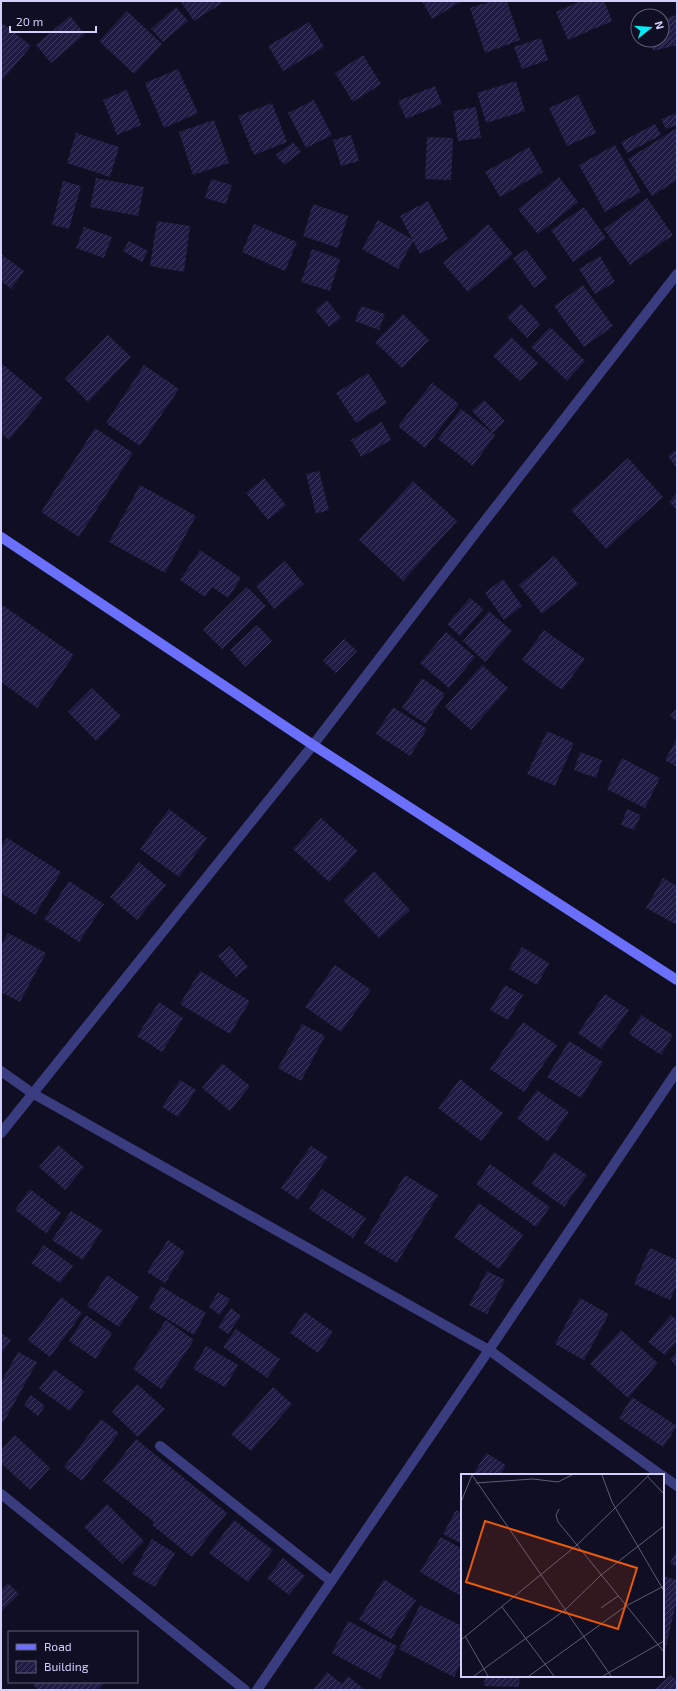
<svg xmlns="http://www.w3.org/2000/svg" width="678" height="1691" font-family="'Exo 2',sans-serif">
<defs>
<pattern id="building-hatch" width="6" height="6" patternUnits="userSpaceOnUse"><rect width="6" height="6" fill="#201b42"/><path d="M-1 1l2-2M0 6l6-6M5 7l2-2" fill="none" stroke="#403b5e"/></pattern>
</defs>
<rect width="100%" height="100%" fill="#100e22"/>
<!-- building -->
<g fill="url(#building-hatch)">
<path d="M183 1H221L222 3 194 21 181 2Z"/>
<path d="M422 1H462L432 19Z"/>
<path d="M491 1H507L520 40 485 53 470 8Z"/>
<path d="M580 1H604L612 21 568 40 556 12Z"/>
<path d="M176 7 188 21 163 42 151 29Z"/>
<path d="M127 11 162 44 134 74 99 41Z"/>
<path d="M677 15V45L653 51 651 40H662V19Z"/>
<path d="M70 16 85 34 51 63 36 45Z"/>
<path d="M1 22 31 46 1 82Z"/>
<path d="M309 22 324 47 283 71 268 46Z"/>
<path d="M541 38 548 60 522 69 514 47Z"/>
<path d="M363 55 381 84 353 102 335 73Z"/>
<path d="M178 69 198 113 164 128 145 83Z"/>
<path d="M516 81 525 111 486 123 477 93Z"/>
<path d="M435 86 442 104 406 119 398 101Z"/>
<path d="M127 90 141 125 117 135 103 100Z"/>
<path d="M578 95 596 133 567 146 549 108Z"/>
<path d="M314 100 332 135 306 148 288 113Z"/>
<path d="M272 103 287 142 254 155 238 116Z"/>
<path d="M476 107 481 138 458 141 453 111Z"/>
<path d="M677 113V125L666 129 661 119Z"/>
<path d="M214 120 229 163 193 175 179 132Z"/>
<path d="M655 124 661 135 627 153 621 142Z"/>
<path d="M677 128V180L652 196 628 159Z"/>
<path d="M76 133 119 147 110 177 67 163Z"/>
<path d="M351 135 359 161 341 166 333 140Z"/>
<path d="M427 137 453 138 451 180 425 179Z"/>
<path d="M293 142 301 152 284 165 276 155Z"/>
<path d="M615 145 641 192 605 212 579 165Z"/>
<path d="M529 147 543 172 500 197 485 172Z"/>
<path d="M559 177 578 202 538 234 518 209Z"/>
<path d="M96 178 144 187 138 216 90 207Z"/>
<path d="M211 179 232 185 226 204 205 198Z"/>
<path d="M63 181 81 186 69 229 52 225Z"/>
<path d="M647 198 673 235 630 265 604 229Z"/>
<path d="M428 201 448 239 420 254 413 241 398 269 362 249 378 220 412 239 400 216Z"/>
<path d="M313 204 348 216 338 248 303 236Z"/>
<path d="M584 207 606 238 573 262 551 230Z"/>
<path d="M157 221 190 226 184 272 150 266Z"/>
<path d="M254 224 297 242 285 271 242 252Z"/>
<path d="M488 224 513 254 468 292 443 263Z"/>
<path d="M84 227 112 237 104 258 76 248Z"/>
<path d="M129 241 148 251 142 262 123 251Z"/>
<path d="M312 249 340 259 330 291 301 282Z"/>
<path d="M526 249 547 278 534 288 513 258Z"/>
<path d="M1 254 24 271 11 289 1 281Z"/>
<path d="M600 256 615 282 595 294 579 269Z"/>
<path d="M583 285 613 326 584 347 554 306Z"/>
<path d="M327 300 341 318 329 327 315 310Z"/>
<path d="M521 304 540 324 527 338 507 317Z"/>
<path d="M361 306 385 314 379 330 355 321Z"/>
<path d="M403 314 429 340 402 368 375 342Z"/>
<path d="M550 327 585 361 567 381 531 347Z"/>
<path d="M108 335 131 357 88 402 65 379Z"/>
<path d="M511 337 538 363 520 381 493 356Z"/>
<path d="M1 363 43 398 9 440 1 433Z"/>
<path d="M144 365 179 389 140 446 106 423Z"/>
<path d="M368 373 387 403 356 423 336 393Z"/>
<path d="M432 383 459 404 425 448 398 426Z"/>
<path d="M484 400 505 421 493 433 472 411Z"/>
<path d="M461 409 495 435 473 466 438 439Z"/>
<path d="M382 422 391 440 361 457 351 440Z"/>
<path d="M95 428 133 453 79 537 41 512Z"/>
<path d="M677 449V469L668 456Z"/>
<path d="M628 458 663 497 606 549 571 510Z"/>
<path d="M319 471 329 510 316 514 306 474Z"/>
<path d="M264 478 286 505 268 520 246 493Z"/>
<path d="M413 481 457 521 403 581 359 540Z"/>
<path d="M140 485 196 516 165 573 109 542Z"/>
<path d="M677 493V510L669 502Z"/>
<path d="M200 550 241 578 228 598 212 587 205 597 180 580Z"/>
<path d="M554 556 578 584 542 614 519 585Z"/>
<path d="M285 561 304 584 274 609 256 586Z"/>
<path d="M503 579 522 606 504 620 485 593Z"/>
<path d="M247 587 266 606 222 649 203 630Z"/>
<path d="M470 598 483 609 460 636 447 624Z"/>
<path d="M1 604 74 655 37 708 1 682Z"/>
<path d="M489 611 512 631 485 662 463 641Z"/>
<path d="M257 625 272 641 245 667 230 650Z"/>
<path d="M544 630 585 659 562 690 522 660Z"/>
<path d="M446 632 475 657 449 688 420 663Z"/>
<path d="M344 639 357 651 336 673 323 661Z"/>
<path d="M482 665 508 688 471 730 445 707Z"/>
<path d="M422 678 445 694 426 724 402 708Z"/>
<path d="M92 688 121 716 96 741 68 712Z"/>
<path d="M393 707 427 729 410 756 376 734Z"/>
<path d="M677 708V722L670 716Z"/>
<path d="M547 731 574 743 555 786 527 774Z"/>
<path d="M677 738V767L665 760Z"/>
<path d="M580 752 602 760 596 778 574 770Z"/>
<path d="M622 758 660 778 645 808 607 789Z"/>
<path d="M169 809 207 838 179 877 140 849Z"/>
<path d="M627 809 641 815 634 830 621 825Z"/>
<path d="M321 818 358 851 329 882 293 849Z"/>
<path d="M7 838 61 872 35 915 1 893V847Z"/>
<path d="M139 862 166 885 137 920 110 897Z"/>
<path d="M374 871 410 910 379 938 343 900Z"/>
<path d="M663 878 677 886V925L646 908Z"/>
<path d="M69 881 104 904 79 942 44 919Z"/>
<path d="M8 933 46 953 20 1002 1 992V946Z"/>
<path d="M230 946 248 967 236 977 218 956Z"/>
<path d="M522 947 549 963 537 985 509 969Z"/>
<path d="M335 965 371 990 341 1032 305 1007Z"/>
<path d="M200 971 250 1001 230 1034 180 1004Z"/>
<path d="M505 985 523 995 508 1020 490 1010Z"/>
<path d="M605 994 629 1010 601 1049 578 1033Z"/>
<path d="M159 1002 183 1018 162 1052 137 1036Z"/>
<path d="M641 1015 673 1035 661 1055 629 1034Z"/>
<path d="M523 1022 557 1045 524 1092 490 1069Z"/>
<path d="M302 1024 325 1036 301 1081 278 1068Z"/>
<path d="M569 1041 603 1062 581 1098 547 1077Z"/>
<path d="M222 1063 250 1086 230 1111 202 1088Z"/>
<path d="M460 1079 503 1113 481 1141 438 1108Z"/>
<path d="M180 1080 196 1090 178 1117 162 1107Z"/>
<path d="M537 1090 569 1112 548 1142 517 1118Z"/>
<path d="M58 1145 84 1167 65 1190 39 1167Z"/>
<path d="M311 1146 328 1157 298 1200 281 1188Z"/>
<path d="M554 1152 587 1175 564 1207 532 1184Z"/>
<path d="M490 1164 550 1207 536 1227 476 1184Z"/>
<path d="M405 1175 438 1195 397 1263 364 1243Z"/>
<path d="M30 1189 61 1213 46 1233 15 1210Z"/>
<path d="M322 1189 366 1218 353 1238 309 1209Z"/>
<path d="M479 1203 523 1235 499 1269 454 1237Z"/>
<path d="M71 1211 102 1230 83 1260 52 1240Z"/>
<path d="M168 1240 185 1252 165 1283 147 1272Z"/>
<path d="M44 1245 73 1266 60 1283 31 1263Z"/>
<path d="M650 1248 677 1260V1284L670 1300 634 1284Z"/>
<path d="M487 1271 505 1280 487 1314 469 1305Z"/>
<path d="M107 1275 139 1297 119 1327 87 1306Z"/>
<path d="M161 1286 206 1313 194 1335 149 1308Z"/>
<path d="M218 1292 230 1299 220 1315 209 1307Z"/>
<path d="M61 1297 82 1313 50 1357 28 1340Z"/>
<path d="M580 1298 609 1314 584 1360 555 1344Z"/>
<path d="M231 1308 241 1316 228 1334 218 1327Z"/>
<path d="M305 1312 333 1332 318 1353 290 1333Z"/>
<path d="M86 1315 112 1333 96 1359 69 1341Z"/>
<path d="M671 1315 677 1320V1341L665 1355 648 1342Z"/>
<path d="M166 1320 194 1340 161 1389 133 1369Z"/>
<path d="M236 1329 280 1359 267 1378 223 1347Z"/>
<path d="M621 1330 658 1363 628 1398 590 1364Z"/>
<path d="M1 1333 11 1340 1 1354Z"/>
<path d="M206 1346 238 1365 225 1387 193 1369Z"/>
<path d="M18 1352 37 1362 3 1423 1 1422V1382Z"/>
<path d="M677 1352V1367L670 1359Z"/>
<path d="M54 1369 84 1391 70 1411 39 1389Z"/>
<path d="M137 1384 165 1409 138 1437 112 1412Z"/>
<path d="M273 1387 292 1404 251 1451 231 1434Z"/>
<path d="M31 1395 45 1406 38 1416 24 1405Z"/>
<path d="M632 1397 677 1426 663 1447 619 1418Z"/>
<path d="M101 1419 119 1433 82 1481 64 1467Z"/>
<path d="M15 1435 50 1468 30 1490 1 1463V1450Z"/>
<path d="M136 1439 227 1513 192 1557 152 1525 154 1522 103 1481Z"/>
<path d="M486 1453 506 1465 500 1475H473Z"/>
<path d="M107 1504 144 1541 122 1564 84 1527Z"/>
<path d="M456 1510 462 1513V1544L443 1534Z"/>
<path d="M234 1520 273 1550 248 1582 209 1553Z"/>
<path d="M441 1537 462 1549V1590L459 1595 420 1572Z"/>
<path d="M152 1539 175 1553 155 1587 132 1574Z"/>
<path d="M677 1550V1567L670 1563Z"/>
<path d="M283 1558 305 1576 289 1595 267 1578Z"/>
<path d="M663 1576 677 1580V1599L664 1655Z"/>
<path d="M384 1579 416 1600 391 1639 359 1619Z"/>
<path d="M8 1583 19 1594 1 1612V1590Z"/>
<path d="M420 1605 462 1626V1661L454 1677 399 1649Z"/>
<path d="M348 1621 397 1646 380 1679 332 1653Z"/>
<path d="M327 1672 342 1684 348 1676 365 1690H313Z"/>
<path d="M671 1675 677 1681V1690H654Z"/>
<path d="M485 1676H520L519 1687 484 1686Z"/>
<path d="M35 1682H105L98 1690H38L33 1685Z"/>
</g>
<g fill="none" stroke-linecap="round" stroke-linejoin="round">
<!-- street -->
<g stroke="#3a3c80" stroke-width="10">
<path d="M1 1071 32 1093 489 1350 661 1475"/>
<path d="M1 1133 313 745 477 531 677 274"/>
<path d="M160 1446 331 1581"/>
<path d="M663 1476 677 1486"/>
<path d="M1 1494 245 1690"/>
<path d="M257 1690 489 1350 677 1071"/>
</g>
<!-- secondary -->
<path stroke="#6a70fb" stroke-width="10" d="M1 537 313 745 677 980"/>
</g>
<!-- overview -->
<g transform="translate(461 1474)">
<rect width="203" height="203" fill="#100e22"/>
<path fill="none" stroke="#5e5c7a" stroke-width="1" d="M11 1 150 202M141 1 151 28 203 117M186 2 203 20M15 9 72 5 97 8 111 1M0 28 11 1M98 35 95 41 97 48 116 71M116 71 203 178M41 133 93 202M140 134 157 122M4 162 27 202M0 166 116 71 188 1M13 202 104 136 140 101 203 52M68 202 165 132 203 112M142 202 203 167"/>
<path fill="#e8590c" fill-opacity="0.15" stroke="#e8590c" stroke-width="2" d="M24 47 176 94 157 155 5 108Z"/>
<rect width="203" height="203" fill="none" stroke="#d3d0fe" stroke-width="2"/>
</g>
<!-- border -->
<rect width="678" height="1691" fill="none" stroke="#d3d0fe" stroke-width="4"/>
<!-- legend -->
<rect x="8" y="1631" width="130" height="52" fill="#100e22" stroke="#5e5c7a"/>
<rect x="16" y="1644" width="20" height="6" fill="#6a70fb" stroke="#5e5c7a"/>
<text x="44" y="1651" font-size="12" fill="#d3d0fe">Road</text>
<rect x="16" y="1661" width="20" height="12" fill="url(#building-hatch)" stroke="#5e5c7a"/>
<text x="44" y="1671" font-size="12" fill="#d3d0fe">Building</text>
<!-- north arrow -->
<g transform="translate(650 28) rotate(73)"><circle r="19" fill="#100e22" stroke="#5e5c7a"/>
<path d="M0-3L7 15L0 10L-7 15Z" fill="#06ebf4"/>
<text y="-6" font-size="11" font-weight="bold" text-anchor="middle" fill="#d3d0fe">N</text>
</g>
<!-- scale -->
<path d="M10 26v6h86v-6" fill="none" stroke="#d3d0fe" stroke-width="2"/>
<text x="16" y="26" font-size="12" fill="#d3d0fe" stroke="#100e22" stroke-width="3" paint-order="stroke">20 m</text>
</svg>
